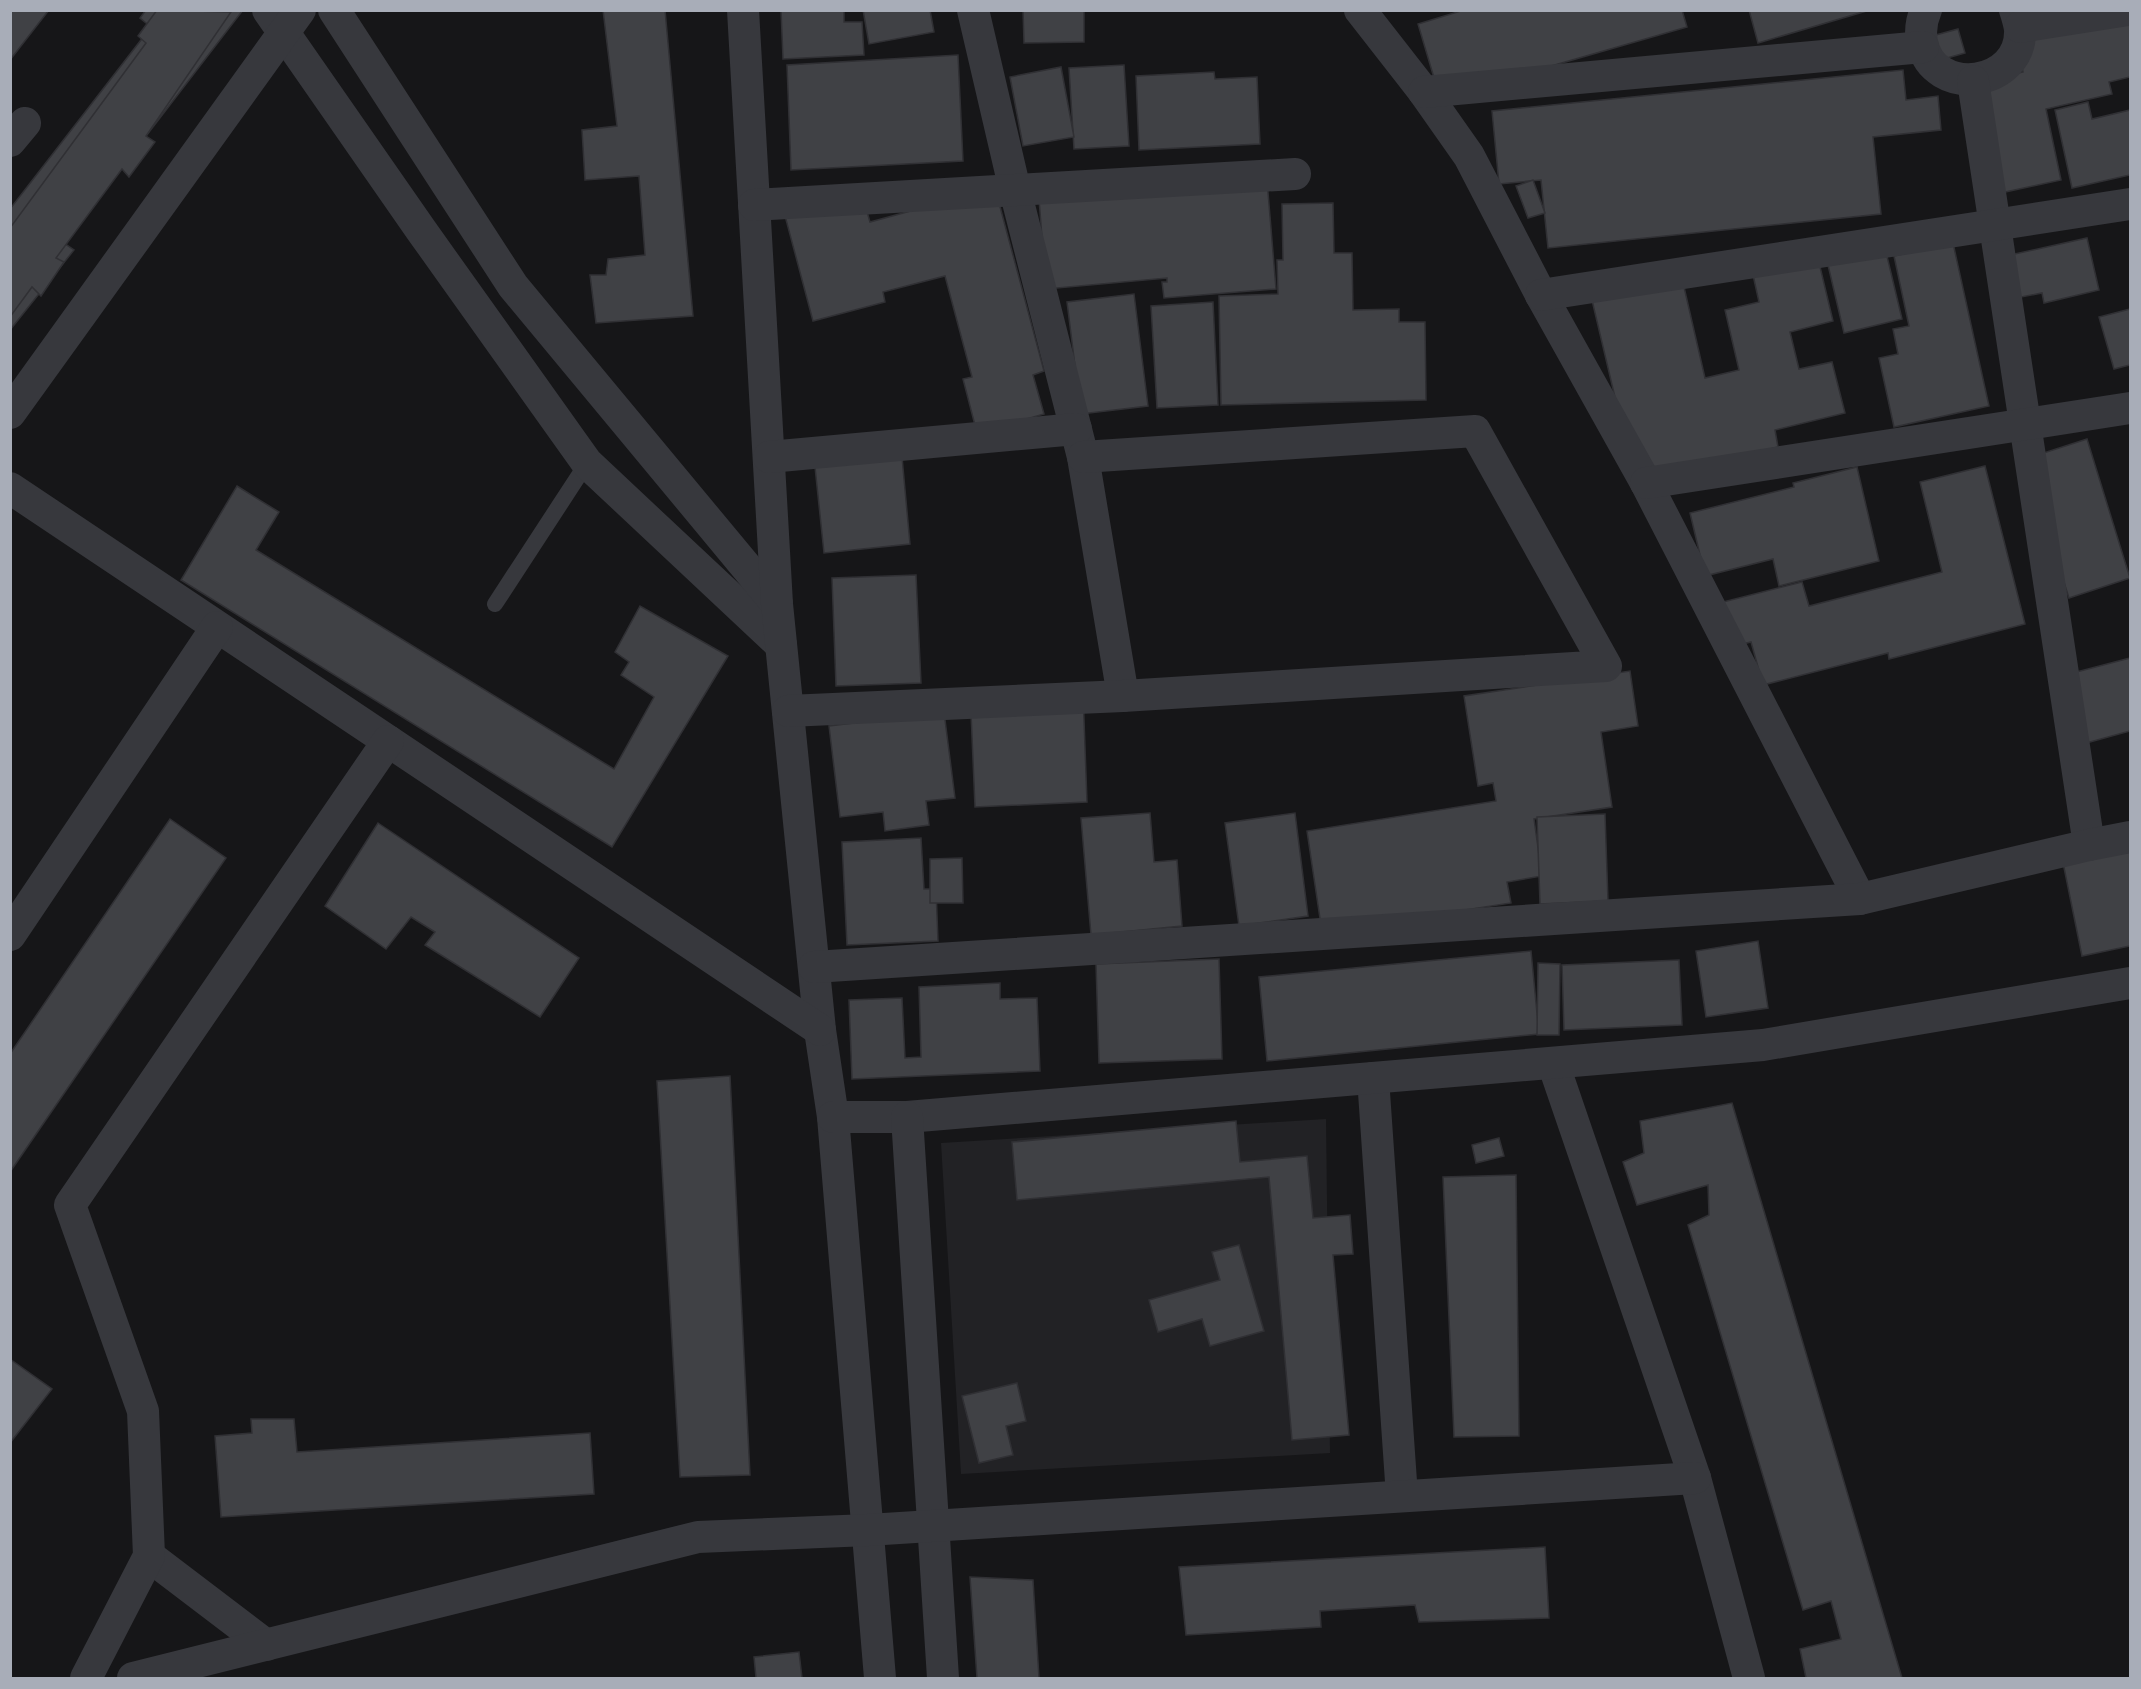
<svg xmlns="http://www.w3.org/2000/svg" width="2141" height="1689" font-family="Poppins,sans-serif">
<rect width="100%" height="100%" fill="#161618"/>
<!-- built -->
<path fill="#222225" d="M1326 1119 1330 1453 961 1474 941 1143Z"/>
<!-- building -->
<g fill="#404145" stroke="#303034" stroke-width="1.5">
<path d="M10 10H33L10 43Z"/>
<path d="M10 10H49L10 60Z"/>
<path d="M146 10H243L129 158 127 156 61 241 74 250 10 330V209L151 27 140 18Z"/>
<path d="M157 10 231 12 146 136 155 142 129 177 122 169 56 258 64 262 41 296 32 287 10 317V228L146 43 138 36Z"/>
<path d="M603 10H665L693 316 596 323 590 275H606L608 259 645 255 639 176 585 180 582 130 617 126Z"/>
<path d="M781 10H844V22H862L864 55 783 59Z"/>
<path d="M863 10H930L934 32 869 44Z"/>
<path d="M1023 10H1084V42L1024 43Z"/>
<path d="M1464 10H1682L1687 27 1440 98 1418 24Z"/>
<path d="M1749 10H1870L1758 43Z"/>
<path d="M2130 17V77L2109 82 2112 94 2046 109 2061 180 1996 194 1972 83 2023 72 2016 43Z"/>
<path d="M1958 29 1965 53 1940 60 1932 36Z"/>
<path d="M958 55 963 161 791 170 787 65Z"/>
<path d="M1124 65 1129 146 1074 149 1069 68Z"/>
<path d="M1061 67 1074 137 1023 146 1010 77Z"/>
<path d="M1903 70 1906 100 1938 96 1941 130 1873 137 1881 214 1548 248 1541 180 1499 184 1492 111Z"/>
<path d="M1214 72 1215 79 1257 77 1260 144 1139 150 1136 76Z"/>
<path d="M2088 102 2092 119 2130 110V175L2072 188 2055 110Z"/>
<path d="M1267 180 1276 289 1164 298 1162 282H1167V278L1046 289 1039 199Z"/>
<path d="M1533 180 1545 213 1528 218 1516 186Z"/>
<path d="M995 188 1044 371 1033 375 1044 414 977 433 963 379 972 377 945 276 883 292 885 302 813 321 784 212 861 191 870 222Z"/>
<path d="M1333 203 1334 253H1352L1353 310 1399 309V322H1425L1426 400 1221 405 1219 296 1278 294 1277 260H1283L1282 204Z"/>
<path d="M2087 238 2099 290 2044 303 2042 293 2011 299 2001 257Z"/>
<path d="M1953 243 1989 406 1894 427 1879 358 1898 354 1893 329 1909 326 1894 256Z"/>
<path d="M1816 250 1833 321 1790 332 1799 369 1832 362 1845 413 1775 430 1778 447 1635 482 1591 296 1681 274 1705 378 1739 370 1725 310 1759 302 1751 266Z"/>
<path d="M1886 252 1902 319 1844 333 1828 265Z"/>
<path d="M1134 294 1148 406 1081 414 1067 302Z"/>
<path d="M1213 302 1218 405 1157 408 1151 306Z"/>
<path d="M2130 309V365L2114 369 2099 317Z"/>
<path d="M2087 439 2130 578 2069 598 2025 459Z"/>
<path d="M902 457 910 544 824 553 815 467Z"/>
<path d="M1985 466 2025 624 1889 659 1888 653 1763 685 1751 642 1734 646 1723 602 1802 582 1809 606 1942 572 1920 482Z"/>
<path d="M1857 467 1879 561 1779 586 1773 559 1705 576 1690 513 1794 487 1793 483Z"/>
<path d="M237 486 279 512 256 550 614 769 654 697 621 675 629 662 615 652 640 606 728 656 612 847 181 580Z"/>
<path d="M916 575 921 683 836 686 832 578Z"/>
<path d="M2130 658V731L2079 745 2061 676Z"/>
<path d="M1630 671 1638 726 1601 732 1612 807 1534 819 1542 876 1507 882 1511 903 1322 932 1307 831 1496 801 1493 783 1478 786 1464 696Z"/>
<path d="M1083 692 1087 802 975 807 971 713Z"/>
<path d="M944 712 955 798 926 801 929 825 885 831 883 812 840 817 829 726Z"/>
<path d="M1150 813 1154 862 1177 860 1182 926 1091 935 1081 818Z"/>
<path d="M1295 813 1308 916 1239 926 1225 823Z"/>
<path d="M1605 814 1608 901 1540 904 1537 817Z"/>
<path d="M170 819 226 858 10 1172V1054Z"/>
<path d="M378 823 579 958 540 1017 425 945 435 932 411 917 386 949 325 906Z"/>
<path d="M2130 832V946L2082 956 2060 848Z"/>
<path d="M921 838 924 889H936L938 941 847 945 842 842Z"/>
<path d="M962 858 963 903H930V859Z"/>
<path d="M1758 941 1768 1008 1706 1017 1696 951Z"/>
<path d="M1531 951 1539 1034 1267 1061 1259 977Z"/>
<path d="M1219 959 1222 1059 1099 1063 1096 964Z"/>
<path d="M1679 960 1682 1025 1564 1030 1562 965Z"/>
<path d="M1538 963 1560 964 1559 1035H1537Z"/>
<path d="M1000 983V999L1037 998 1040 1071 852 1079 849 1000 902 998 905 1058 921 1057 919 987Z"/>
<path d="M730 1076 750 1475 680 1477 657 1081Z"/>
<path d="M1732 1103 1902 1678H1806L1800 1649 1841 1639 1831 1601 1803 1610 1688 1225 1709 1215 1708 1185 1637 1205 1623 1162 1644 1153 1640 1121Z"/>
<path d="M1236 1121 1240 1162 1307 1156 1313 1218 1350 1215 1353 1254 1333 1255 1349 1435 1292 1440 1269 1177 1017 1200 1012 1142Z"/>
<path d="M1499 1138 1504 1156 1476 1163 1472 1145Z"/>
<path d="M1516 1175 1519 1436 1454 1437 1443 1177Z"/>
<path d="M1239 1245 1264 1331 1210 1346 1202 1319 1158 1332 1149 1300 1220 1280 1212 1252Z"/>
<path d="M10 1359 52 1389 10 1443Z"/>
<path d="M1017 1383 1026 1421 1006 1426 1013 1455 979 1463 962 1396Z"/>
<path d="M251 1419H294L297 1452 590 1433 594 1494 221 1517 215 1436 252 1433Z"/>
<path d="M1545 1547 1549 1618 1419 1622 1415 1605 1320 1611 1321 1627 1186 1635 1179 1567Z"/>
<path d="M970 1577 1033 1580 1039 1678H977Z"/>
<path d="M799 1652 802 1678H756L754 1657Z"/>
</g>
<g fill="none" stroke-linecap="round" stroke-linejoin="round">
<!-- lane -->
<path stroke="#37383d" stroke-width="16" d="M495 604 587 463"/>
<!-- street -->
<g stroke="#37383d" stroke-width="32">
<path d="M268 10 421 230 587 463 781 645"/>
<path d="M334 10 513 286 777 604"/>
<path d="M743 10 777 604 820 1030 833 1117 880 1678"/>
<path d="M973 10 1015 190 1083 457 1123 696"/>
<path d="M1360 10 1424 92 1469 156 1541 295 1646 483 1860 899"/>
<path d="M1926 10C1921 21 1920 31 1922 42 1933 99 2023 87 2020 29 2019 23 2017 16 2015 10"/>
<path d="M2020 27 2128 10"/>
<path d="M1973 81 2089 845"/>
<path d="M1424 92 1923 47"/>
<path d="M10 141 25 123"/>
<path d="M754 205 1295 174"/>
<path d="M1541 295 2130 204"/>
<path d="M10 413 300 10"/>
<path d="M769 457 1076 429"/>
<path d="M1646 483 2130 408"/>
<path d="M10 488 820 1030"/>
<path d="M788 711 1123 696 1606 666 1475 431 1083 457"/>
<path d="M10 935 217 627"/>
<path d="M814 967 1860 899 2089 845 2130 837"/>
<path d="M1553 1063 1695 1478 1749 1678"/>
<path d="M1373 1078 1402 1496"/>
<path d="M833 1117H907L1763 1045 2130 983"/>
<path d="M907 1117 943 1678"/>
<path d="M149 1556 266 1645"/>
<path d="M86 1678 149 1556 143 1411 70 1205 388 741"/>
<path d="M133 1678 698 1537 868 1530 1695 1478"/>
</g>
</g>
<!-- border -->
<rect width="2141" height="1689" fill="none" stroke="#a8adb8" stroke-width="24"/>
</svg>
